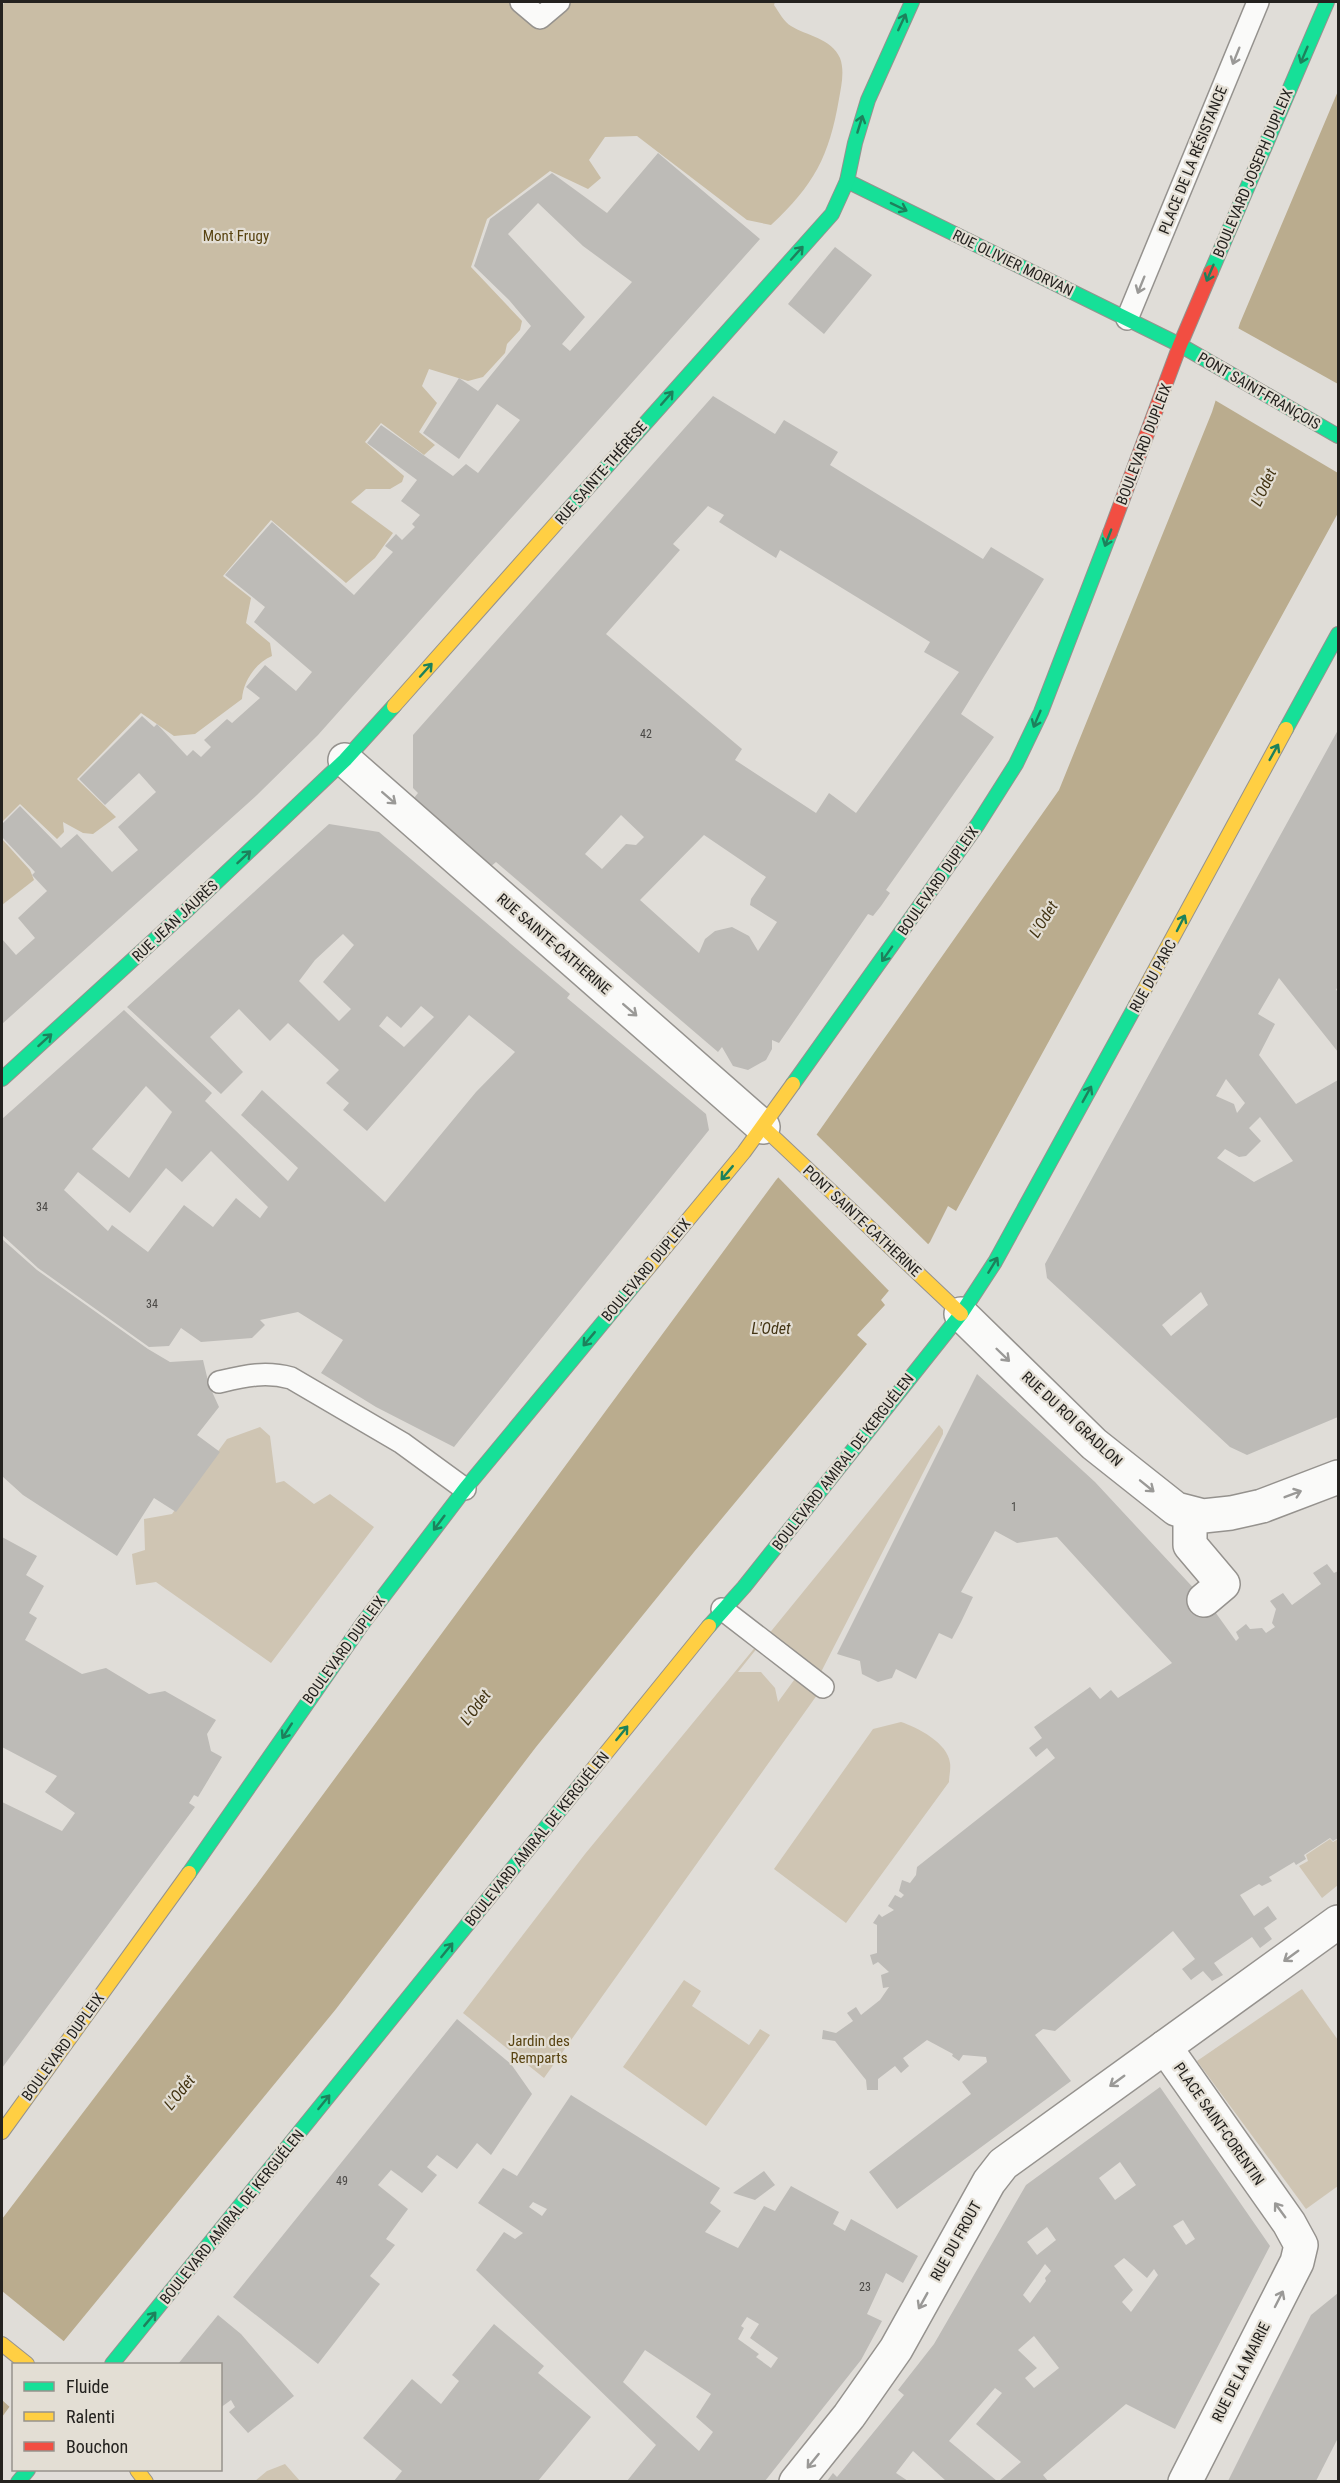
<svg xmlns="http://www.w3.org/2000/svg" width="1340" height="2483" font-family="'Roboto Condensed',sans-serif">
<rect width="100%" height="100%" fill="#e0ddd8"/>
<!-- green -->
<g fill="#cfc5b3" fill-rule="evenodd">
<path d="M939 1425 943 1430V1434L820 1674 827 1681 544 2078 463 2013 585 1854 757 1645 768 1635ZM758 1647 797 1676 778 1702 775 1688 761 1672H738Z"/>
<path d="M260 1427 270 1436 276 1483 284 1481 314 1504 330 1494 374 1527 271 1663 156 1582 136 1585 132 1554 145 1550 144 1519 172 1514 227 1439Z"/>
<path d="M901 1722C917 1727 948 1743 950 1763 951 1769 949 1776 949 1782L846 1923 774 1869 873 1729Z"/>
<path d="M1330 1839 1333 1842 1338 1839V1885L1322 1898 1299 1866 1308 1861 1306 1855Z"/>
<path d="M684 1980 701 1991 692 2006 749 2045 760 2029 770 2035 706 2126 623 2067Z"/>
<path d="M1302 1989 1338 2040V2186L1306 2209 1197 2061Z"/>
<path d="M285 2464 300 2481H255L267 2471Z"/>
</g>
<!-- forest -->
<g fill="#c9bda5">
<path d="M5 2H775L774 5C779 12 784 22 791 26 807 36 831 38 840 58 845 71 841 87 839 99 829 157 814 185 771 225L747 220 637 136 605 137 589 160 601 178 588 189 550 171 487 219 471 267 522 321 520 330 507 344 505 353 483 377 468 381 429 369 422 386 437 403 419 432 435 445 424 455 381 423 365 442 404 476 402 482 390 489H366L351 502 393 533 375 558 346 583 271 520 223 576 251 598 246 623 270 643 272 656C255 663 243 682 242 699L195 734 174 736 141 713 77 779 116 817 93 834 83 833 63 822 64 832 57 839 20 804 2 822V6Z"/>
<path d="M2 839 30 870 34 880 2 905Z"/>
</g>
<!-- water -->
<path fill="#baac8e" d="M1338 91V513L956 1211 948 1206 930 1242 881 1300 885 1305 857 1335 867 1344 694 1552 536 1747 336 2009 45 2364H14L13 2402 2 2417V2219L257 1884 776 1180 817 1134 1059 790 1212 412 1240 323Z"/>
<!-- pier -->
<g fill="#e0ddd8">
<path d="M1236 327 1338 384V473L1213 399Z"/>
<path d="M815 1133 930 1246 892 1294 776 1175Z"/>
<path d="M2 2291 66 2343 47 2364H14L12 2409 2 2400Z"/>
</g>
<!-- building -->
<g fill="#bdbbb7" fill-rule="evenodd">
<path d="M658 153 760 239 318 735 257 795 2 1024V939L16 955 35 938 18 918 47 891 32 875 35 872 2 837V824L20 806 61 848 77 834 112 872 138 850 118 827 156 792 139 773 105 805 79 779 142 716 154 727 157 724 187 756 193 750 201 757 211 747 204 740 227 719 232 723 260 698 246 687 265 665 296 691 312 672 254 622 265 607 225 575 272 522 354 595 393 552 385 546 396 534 402 540 415 527 412 524 420 515 401 501 417 480 367 443 381 425 453 476 466 464 478 473 520 420 497 404 459 459 423 433 459 378 478 391 531 326 509 300 474 266 490 219 552 173 607 213ZM538 203 583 246 632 282 570 351 562 344 585 317 508 234Z"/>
<path d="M835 247 872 275 824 334 788 304Z"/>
<path d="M713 396 775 434 784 420 838 452 830 465 983 559 991 547 1044 579 961 714 994 737 886 890 890 893 881 906 873 916 868 914 779 1043 772 1040V1049L766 1060 748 1070 733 1066 722 1047 718 1052 496 862 489 868 414 798 418 793 413 788V735ZM708 506 724 515 719 522 776 558 780 550 930 642 924 652 959 672 856 813 829 793 816 813 735 760 742 749 606 634 680 550 673 544ZM621 815 644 837 636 845 626 844 602 869 585 854ZM704 835 766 877 751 899 750 905 777 922 758 951 749 936 732 927 715 931 705 939 699 953 640 900Z"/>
<path d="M1338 730V988L1336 989 1338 993V1052L1279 978 1258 1014 1275 1024 1259 1055 1296 1104 1338 1080V1417L1247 1455 1230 1447 1047 1278 1045 1264ZM1226 1079 1245 1103 1237 1113 1234 1104 1216 1096ZM1260 1117 1293 1161 1254 1182 1217 1158 1225 1149 1239 1157 1246 1156 1261 1141 1249 1128ZM1201 1292 1208 1305 1171 1336 1162 1325Z"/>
<path d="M329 824 379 832 570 994 567 998 706 1114 709 1130 454 1447 376 1407 321 1373 343 1340 298 1312 260 1320 265 1325 252 1338 201 1342 181 1328 169 1346 149 1347 38 1268 2 1235V1119L124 1010 212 1093 205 1101 288 1181 298 1168 241 1115 262 1090 385 1202 476 1092 515 1052 469 1015 367 1131 343 1110 349 1103 326 1083 339 1070 288 1023 270 1041 239 1009 210 1037 243 1072 221 1094 127 1007ZM343 934 354 945 323 982 351 1009 339 1021 299 981 315 960ZM421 1006 434 1017 404 1047 379 1026 387 1016 401 1028ZM146 1086 172 1112 129 1178 92 1149ZM211 1151 268 1207 260 1218 236 1198 213 1227 184 1205 148 1252 112 1225 108 1231 64 1190 78 1172 130 1213 166 1168 182 1182Z"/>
<path d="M2 1239 37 1270 148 1349 170 1362 203 1360 209 1385 219 1407 197 1435 220 1452 176 1512 154 1498 117 1556 23 1495 2 1476Z"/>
<path d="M977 1374 1095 1482 1213 1609 1236 1641 1239 1638 1236 1632 1246 1624 1250 1629 1262 1628 1266 1633 1275 1627 1272 1623 1276 1609 1270 1601 1283 1593 1292 1605 1321 1584 1313 1573 1327 1564 1334 1573 1338 1571V1838L1333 1841 1330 1838 1304 1855 1306 1859 1296 1865 1294 1862 1269 1877 1272 1881 1262 1886 1259 1884 1240 1895 1254 1916 1268 1906 1277 1919 1264 1928 1272 1939 1260 1948 1252 1937 1214 1963 1223 1975 1212 1981 1203 1971 1191 1980 1182 1969 1195 1959 1173 1931 1055 2031 1043 2029 1035 2035 1071 2081 897 2209 869 2172 971 2094 962 2082 987 2062 986 2057 963 2055 959 2061 952 2056 953 2054 927 2040 903 2058 909 2066 901 2073 895 2066 878 2079V2090H867L866 2080 835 2041 822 2039 823 2030 836 2033 853 2021 847 2013 856 2007 861 2015 880 2000 889 1987 883 1988 881 1975 889 1972 878 1962 873 1965 870 1955 877 1953V1925L873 1923 879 1914 882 1917 894 1910 888 1906 895 1895 901 1898 904 1895 899 1891 902 1880 910 1883 916 1875 917 1867 1055 1758 1047 1748 1036 1757 1029 1748 1042 1738 1034 1727 1090 1687 1100 1699 1111 1690 1118 1698 1172 1663 1057 1537 1017 1543 995 1531 961 1592 973 1597 961 1622 952 1639 939 1633 916 1679 896 1669 892 1678 878 1682 862 1674 860 1661 837 1654Z"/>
<path d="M2 1537 37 1556 26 1575 44 1586 29 1613 37 1618 25 1640 82 1674 106 1668 149 1694 165 1691 216 1720 207 1734 211 1751 222 1757 198 1797 194 1795 189 1803 195 1807 2 2068V1802L62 1831 75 1813 45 1792 57 1776 2 1747Z"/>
<path d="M457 2019 511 2064 532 2094 491 2155 477 2143 457 2169 437 2155 427 2167 437 2175 422 2193 391 2170 378 2185 408 2209 386 2239 395 2245 370 2276 380 2284 318 2364 233 2297Z"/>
<path d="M1160 2087 1270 2246 1175 2429 1126 2404 1043 2475 1048 2481H999L1021 2462 976 2424 1002 2393 995 2388 949 2441 997 2481H946L913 2451 896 2473 908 2481H827L833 2473 837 2477 904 2395 898 2390 934 2344 1026 2185ZM1120 2162 1136 2185 1115 2200 1099 2178ZM1183 2220 1195 2239 1186 2245 1173 2226ZM1047 2227 1056 2240 1037 2255 1027 2242ZM1124 2258 1147 2278 1154 2269 1158 2275 1131 2312 1122 2302 1133 2290 1114 2266ZM1045 2264 1051 2271 1045 2278 1046 2281 1030 2303 1023 2295ZM1034 2336 1059 2368 1034 2388 1025 2378 1037 2368 1018 2350Z"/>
<path d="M571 2095 720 2188 710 2203 721 2211 705 2232 738 2248 764 2206 775 2211 791 2186 839 2212 833 2224 845 2231 851 2219 918 2256 903 2283 886 2273 867 2314 882 2321 861 2360 765 2481H627L656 2445 476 2270 504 2232 515 2239 523 2233 478 2203 503 2168 517 2176ZM533 2202 547 2209 542 2216 529 2207ZM747 2317 759 2324 750 2338 778 2358 771 2368 756 2357 759 2354 738 2339 744 2328 741 2326ZM645 2350 711 2394 696 2417 713 2432 699 2451 623 2382Z"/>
<path d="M764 2171 775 2185 755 2200 733 2193Z"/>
<path d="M1338 2293V2438L1316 2481H1228L1311 2315Z"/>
<path d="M218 2315 241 2334 294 2396 248 2433 229 2412 235 2407 231 2400 220 2408V2364H178Z"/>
<path d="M494 2324 544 2366 538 2373 591 2417 538 2481H394L402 2471 363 2438 412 2379 441 2404 459 2381 452 2375Z"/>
</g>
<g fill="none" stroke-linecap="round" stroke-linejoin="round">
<!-- lane casing -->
<g stroke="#95928e" stroke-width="24">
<g id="lane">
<path d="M521 2 540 18 559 2"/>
<path d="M1127 319 1258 2"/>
<path d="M219 1382C245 1376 265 1371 291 1378L402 1443 465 1489"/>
<path d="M722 1609 823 1687"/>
</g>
</g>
<!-- street casing -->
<g stroke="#95928e" stroke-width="36">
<g id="street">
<path d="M345 760 763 1127"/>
<path d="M961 1314 1094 1444 1176 1509 1203 1516 1231 1513 1262 1506 1338 1477"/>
<path d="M1190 1514V1545L1223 1584 1204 1600"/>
<path d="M1165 2047 1289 2223 1301 2245 1297 2262 1185 2482"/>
<path d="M796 2482 849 2416 896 2349 989 2182 1003 2164 1338 1922"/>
</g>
</g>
<!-- fast casing -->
<g stroke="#95928e" stroke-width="16">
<g id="fast">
<path d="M847 181 1180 345 1338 436"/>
<path d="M1211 272 1327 2"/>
<path d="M560 519 832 214 847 181 855 143 868 100 912 2"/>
<path d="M1286 729 1338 634"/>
<path d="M2 1079 186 911 345 760 394 706"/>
<path d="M793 1084 978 824 1016 764 1041 712 1110 533"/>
<path d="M709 1626 744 1587 961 1314 995 1262 1136 1005"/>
<path d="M189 1873 363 1623 465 1489 639 1279"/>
<path d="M112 2364 589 1774"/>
<path d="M18 2482 28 2470"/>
</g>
</g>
<!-- slow casing -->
<g stroke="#95928e" stroke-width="16">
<g id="slow">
<path d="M394 706 560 519"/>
<path d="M1136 1005 1286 729"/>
<path d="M763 1127 961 1314"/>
<path d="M639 1279 744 1152 793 1084"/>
<path d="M589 1774 709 1626"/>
<path d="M2 2132 189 1873"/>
<path d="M2 2344 27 2364"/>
<path d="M137 2470 146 2482"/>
</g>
</g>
<!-- jam casing -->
<g stroke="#95928e" stroke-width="16">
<path id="jam" d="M1110 533 1180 345 1211 272"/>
</g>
<!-- lane -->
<use href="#lane" stroke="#fafaf9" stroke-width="21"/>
<!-- street -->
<use href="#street" stroke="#fafaf9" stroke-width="33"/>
<!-- fast -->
<use href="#fast" stroke="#16e098" stroke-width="14"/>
<!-- slow -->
<use href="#slow" stroke="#ffcf43" stroke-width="14"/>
<!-- jam -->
<use href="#jam" stroke="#f24e42" stroke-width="14"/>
</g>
<!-- one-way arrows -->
<defs><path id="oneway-shaft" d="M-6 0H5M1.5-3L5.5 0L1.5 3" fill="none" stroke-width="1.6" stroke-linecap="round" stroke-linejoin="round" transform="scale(1.5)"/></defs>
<g stroke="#1d815c">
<use href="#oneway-shaft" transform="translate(902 22) rotate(-65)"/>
<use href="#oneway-shaft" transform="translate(1304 55) rotate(113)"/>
<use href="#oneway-shaft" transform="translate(860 124) rotate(-73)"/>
<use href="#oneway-shaft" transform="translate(899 207) rotate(26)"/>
<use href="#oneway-shaft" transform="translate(797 253) rotate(-48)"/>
<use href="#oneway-shaft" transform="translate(1210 273) rotate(113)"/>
<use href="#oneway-shaft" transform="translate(667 398) rotate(-49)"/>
<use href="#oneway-shaft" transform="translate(1108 538) rotate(111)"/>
<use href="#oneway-shaft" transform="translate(426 670) rotate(-48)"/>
<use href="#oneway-shaft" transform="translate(1037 719) rotate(113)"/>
<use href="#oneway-shaft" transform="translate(1274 752) rotate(-61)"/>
<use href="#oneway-shaft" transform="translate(244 857) rotate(-43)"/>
<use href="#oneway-shaft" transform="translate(1181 923) rotate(-63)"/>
<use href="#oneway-shaft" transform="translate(887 954) rotate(125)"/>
<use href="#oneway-shaft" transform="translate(45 1040) rotate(-42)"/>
<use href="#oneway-shaft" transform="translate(1087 1094) rotate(-61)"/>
<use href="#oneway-shaft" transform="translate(727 1173) rotate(130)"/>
<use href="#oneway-shaft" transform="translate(993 1265) rotate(-59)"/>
<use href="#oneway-shaft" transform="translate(589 1339) rotate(130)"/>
<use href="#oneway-shaft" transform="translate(439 1523) rotate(127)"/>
<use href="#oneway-shaft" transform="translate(287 1731) rotate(123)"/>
<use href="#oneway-shaft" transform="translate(622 1733) rotate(-51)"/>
<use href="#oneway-shaft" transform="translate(447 1950) rotate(-51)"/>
<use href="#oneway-shaft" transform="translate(324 2102) rotate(-51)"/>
<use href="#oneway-shaft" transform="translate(150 2319) rotate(-50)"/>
</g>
<g stroke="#9a9997">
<use href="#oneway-shaft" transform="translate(1236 56) rotate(112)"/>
<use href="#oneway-shaft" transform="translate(1141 285) rotate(112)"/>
<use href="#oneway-shaft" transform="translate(389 798) rotate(41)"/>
<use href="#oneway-shaft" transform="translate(630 1010) rotate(41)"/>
<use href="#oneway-shaft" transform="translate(1003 1355) rotate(44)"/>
<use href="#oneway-shaft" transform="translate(1147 1486) rotate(39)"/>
<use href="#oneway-shaft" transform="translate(1293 1494) rotate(-21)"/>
<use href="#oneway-shaft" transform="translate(1291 1956) rotate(144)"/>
<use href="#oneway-shaft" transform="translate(1117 2081) rotate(144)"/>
<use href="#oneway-shaft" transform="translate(1280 2210) rotate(-126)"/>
<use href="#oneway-shaft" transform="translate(1279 2299) rotate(-63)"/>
<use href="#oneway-shaft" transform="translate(923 2301) rotate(119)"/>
<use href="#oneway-shaft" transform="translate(813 2461) rotate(129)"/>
</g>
<g text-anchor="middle" stroke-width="4.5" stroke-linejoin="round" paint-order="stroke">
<!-- number labels -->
<g font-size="12" fill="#4a4845">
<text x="646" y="738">42</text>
<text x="42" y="1211">34</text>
<text x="152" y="1308">34</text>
<text x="1014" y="1511">1</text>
<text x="342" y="2185">49</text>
<text x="865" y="2291">23</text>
</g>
<!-- street labels -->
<g font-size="15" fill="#24221f" stroke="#e3ded4">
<text transform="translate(1193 160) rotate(-68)" y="5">PLACE DE LA RÉSISTANCE</text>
<text transform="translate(1253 173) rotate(-67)" y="5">BOULEVARD JOSEPH DUPLEIX</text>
<text transform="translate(1013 263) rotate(26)" y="5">RUE OLIVIER MORVAN</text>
<text transform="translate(1259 391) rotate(30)" y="5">PONT SAINT-FRANÇOIS</text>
<text transform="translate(1144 444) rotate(-69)" y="5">BOULEVARD DUPLEIX</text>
<text transform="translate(601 473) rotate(-49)" y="5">RUE SAINTE-THÉRÈSE</text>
<text transform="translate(938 881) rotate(-55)" y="5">BOULEVARD DUPLEIX</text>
<text transform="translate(175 921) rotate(-43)" y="5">RUE JEAN JAURÈS</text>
<text transform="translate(554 944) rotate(41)" y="5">RUE SAINTE-CATHERINE</text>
<text transform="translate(1153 976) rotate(-61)" y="5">RUE DU PARC</text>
<text transform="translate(862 1221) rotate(43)" y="5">PONT SAINTE-CATHERINE</text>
<text transform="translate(646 1270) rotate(-50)" y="5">BOULEVARD DUPLEIX</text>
<text transform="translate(1072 1419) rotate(43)" y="5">RUE DU ROI GRADLON</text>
<text transform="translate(843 1462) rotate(-52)" y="5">BOULEVARD AMIRAL DE KERGUÉLEN</text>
<text transform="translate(344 1650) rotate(-54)" y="5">BOULEVARD DUPLEIX</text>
<text transform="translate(537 1839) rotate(-51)" y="5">BOULEVARD AMIRAL DE KERGUÉLEN</text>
<text transform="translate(63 2047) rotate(-54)" y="5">BOULEVARD DUPLEIX</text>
<text transform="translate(1219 2124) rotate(55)" y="5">PLACE SAINT-CORENTIN</text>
<text transform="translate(232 2217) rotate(-51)" y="5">BOULEVARD AMIRAL DE KERGUÉLEN</text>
<text transform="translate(956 2241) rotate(-61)" y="5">RUE DU FROUT</text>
<text transform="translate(1241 2372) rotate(-63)" y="5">RUE DE LA MAIRIE</text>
</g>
<!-- park labels -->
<g font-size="15" fill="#584311" stroke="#e3ded4">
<text x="236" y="241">Mont Frugy</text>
<text x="539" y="2046">Jardin des<tspan x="539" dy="17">Remparts</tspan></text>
</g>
<!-- water labels -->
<g font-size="16" font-style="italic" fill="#423312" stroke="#e3ded4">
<text transform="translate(1263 487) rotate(-65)" y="6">L'Odet</text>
<text transform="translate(1043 919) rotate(-58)" y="6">L'Odet</text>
<text x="771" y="1334">L'Odet</text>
<text transform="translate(475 1707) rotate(-53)" y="6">L'Odet</text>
<text transform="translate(179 2092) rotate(-51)" y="6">L'Odet</text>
</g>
</g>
<!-- border -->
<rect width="1340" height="2483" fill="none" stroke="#24221f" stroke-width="6"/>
<!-- legend -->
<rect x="12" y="2363" width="210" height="108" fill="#e3ded4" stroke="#97938c" stroke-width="1.5"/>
<rect x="24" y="2382" width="30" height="9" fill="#16e098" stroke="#97938c" stroke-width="1.5"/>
<text x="66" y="2393" font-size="18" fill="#24221f">Fluide</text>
<rect x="24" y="2412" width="30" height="9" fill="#ffcf43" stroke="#97938c" stroke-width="1.5"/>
<text x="66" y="2423" font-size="18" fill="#24221f">Ralenti</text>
<rect x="24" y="2442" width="30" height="9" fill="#f24e42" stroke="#97938c" stroke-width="1.5"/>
<text x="66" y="2453" font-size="18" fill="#24221f">Bouchon</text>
</svg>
